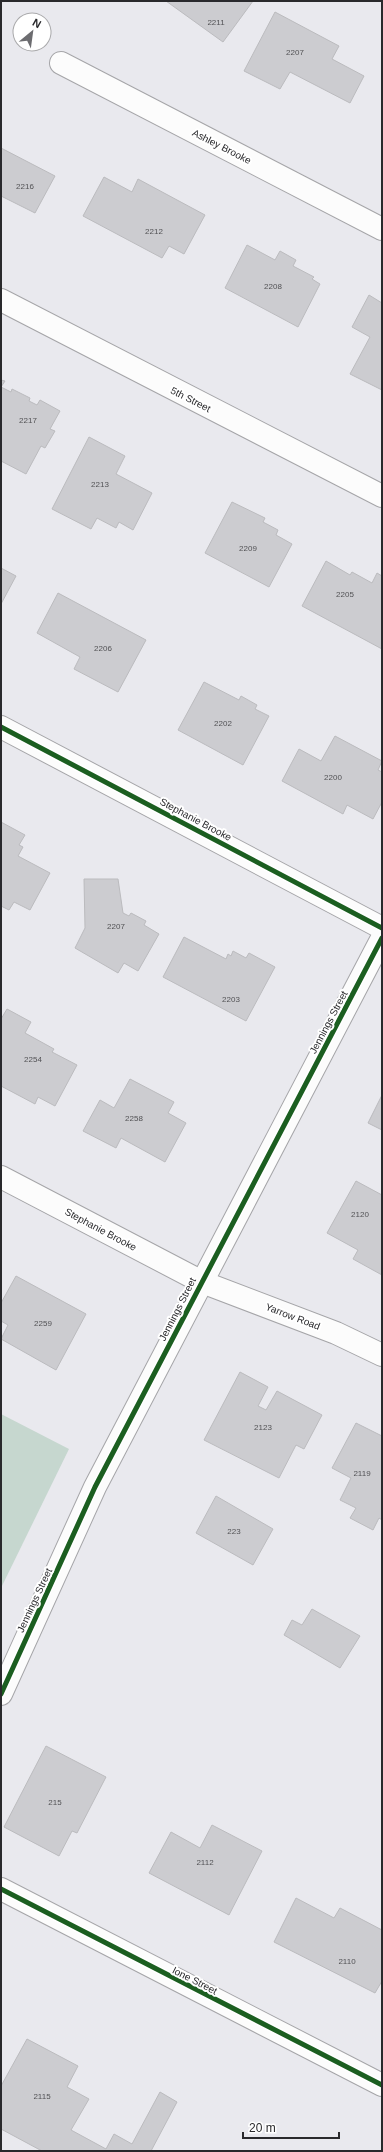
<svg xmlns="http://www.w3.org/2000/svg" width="383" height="2152" font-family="Arial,sans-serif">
<rect width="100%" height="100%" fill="#e9e9ee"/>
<!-- green -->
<path fill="#c6d7cf" d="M1 1414 69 1449 1 1588Z"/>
<!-- building -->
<g fill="#ccccd0" stroke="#bbbbbe">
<path d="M166 1H253L223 42Z"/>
<path d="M275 12 339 46 332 59 364 76 350 103 290 72 280 89 244 71Z"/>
<path d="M1 148 55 176 35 213 1 196Z"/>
<path d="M104 177 132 192 138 179 205 215 184 254 169 246 162 258 83 216Z"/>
<path d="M247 245 275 260 280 251 296 260 293 266 314 277 312 279 320 284 298 327 225 288Z"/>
<path d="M369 295 382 303V390L350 374 370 337 352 327Z"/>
<path d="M1 380 5 381 1 387 11 392 12 389 30 398 29 401 37 405 40 400 60 411 50 429 55 431 45 448 41 446 26 474 1 461Z"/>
<path d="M89 437 125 456 116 474 152 493 133 530 119 522 116 528 97 518 91 529 52 509Z"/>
<path d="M232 502 265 518 263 522 278 530 276 535 292 544 269 587 205 553Z"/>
<path d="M326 561 350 575 352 572 372 583 377 573 382 576V649L302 606Z"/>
<path d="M1 568 16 576 1 604Z"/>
<path d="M58 593 146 640 118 692 74 669 80 657 37 633Z"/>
<path d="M204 682 239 700 241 696 257 705 255 709 269 716 243 765 178 730Z"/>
<path d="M335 736 382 761 378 770 382 772V802L373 819 347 805 343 814 282 781 299 749 321 761Z"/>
<path d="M1 822 25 835 19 845 23 847 18 856 50 873 30 910 14 902 9 910 1 906Z"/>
<path d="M84 879H118L123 913 129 916 131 913 146 921 144 925 159 934 138 971 124 963 118 973 75 948 85 928Z"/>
<path d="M184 937 226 959 228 954 231 956 233 951 246 958 249 953 275 967 246 1021 163 977Z"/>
<path d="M7 1009 31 1022 25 1033 54 1049 52 1052 77 1065 55 1106 38 1097 35 1104 1 1086V1019Z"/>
<path d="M130 1079 174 1102 168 1113 186 1123 165 1162 121 1138 116 1148 83 1131 100 1100 114 1108Z"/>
<path d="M382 1095V1130L368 1123Z"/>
<path d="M356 1181 382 1195V1275L353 1259 358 1250 327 1233Z"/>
<path d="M16 1276 86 1314 56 1370 1 1339 8 1325 1 1321V1303Z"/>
<path d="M240 1372 268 1387 258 1406 266 1410 277 1391 322 1415 304 1449 296 1445 279 1478 204 1440Z"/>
<path d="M356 1423 382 1436V1520L379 1518 373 1530 350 1518 356 1508 340 1500 351 1478 332 1468Z"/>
<path d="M216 1496 273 1529 253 1565 196 1533Z"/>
<path d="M312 1609 360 1636 340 1668 284 1635 292 1620 302 1625Z"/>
<path d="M46 1746 106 1777 77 1833 72 1831 59 1856 4 1827Z"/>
<path d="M212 1825 262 1851 229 1915 149 1873 171 1832 200 1848Z"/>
<path d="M296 1898 334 1918 340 1908 382 1930V1981L375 1993 274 1942Z"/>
<path d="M27 2039 78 2066 67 2087 89 2099 71 2130 106 2149 114 2134 132 2144 160 2092 177 2102 151 2151H42L1 2129V2086Z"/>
</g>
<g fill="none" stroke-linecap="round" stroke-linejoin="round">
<!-- minor casing -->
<g stroke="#a5a5a8" stroke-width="24">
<g id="minor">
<path d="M61 63 382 229"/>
<path d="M1 727 382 928"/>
<path d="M1 1177 202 1282 336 1333 382 1355"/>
<path d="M1 1694 95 1487 382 938"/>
<path d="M1 1889 382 2085"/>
</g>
</g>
<!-- tertiary casing -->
<g stroke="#a5a5a8" stroke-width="24">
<path id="tertiary" d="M1 300 382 496"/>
</g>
<!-- minor -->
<use href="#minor" stroke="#fcfcfc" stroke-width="22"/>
<!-- tertiary -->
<use href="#tertiary" stroke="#fcfcfc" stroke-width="22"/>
<!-- cycleway casing -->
<g stroke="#fff" stroke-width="8">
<g id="cycleway">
<path d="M1 727 382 928"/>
<path d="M1 1694 95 1487 382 938"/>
<path d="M1 1889 382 2085"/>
</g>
</g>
<!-- cycleway -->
<use href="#cycleway" stroke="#1b5e20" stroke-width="5"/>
</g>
<g text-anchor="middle" stroke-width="4" stroke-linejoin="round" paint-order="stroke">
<!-- number labels -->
<g font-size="8" fill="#525255">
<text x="216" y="25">2211</text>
<text x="295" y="55">2207</text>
<text x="25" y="189">2216</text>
<text x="154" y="234">2212</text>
<text x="273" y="289">2208</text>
<text x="28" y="423">2217</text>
<text x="100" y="487">2213</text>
<text x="248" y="551">2209</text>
<text x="345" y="597">2205</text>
<text x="103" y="651">2206</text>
<text x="223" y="726">2202</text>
<text x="333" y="780">2200</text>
<text x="116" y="929">2207</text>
<text x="231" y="1002">2203</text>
<text x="33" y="1062">2254</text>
<text x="134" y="1121">2258</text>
<text x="360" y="1217">2120</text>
<text x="43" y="1326">2259</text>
<text x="263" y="1430">2123</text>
<text x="362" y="1476">2119</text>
<text x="234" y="1534">223</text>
<text x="55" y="1805">215</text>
<text x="205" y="1865">2112</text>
<text x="347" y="1964">2110</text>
<text x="42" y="2099">2115</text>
</g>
<!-- street labels -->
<g font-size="10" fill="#29292c" stroke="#fff">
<text transform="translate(222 146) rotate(27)" y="4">Ashley Brooke</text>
<text transform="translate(191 399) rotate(27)" y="4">5th Street</text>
<text transform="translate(196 819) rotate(28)" y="4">Stephanie Brooke</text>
<text transform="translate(328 1022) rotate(-62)" y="4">Jennings Street</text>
<text transform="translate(101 1229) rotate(28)" y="4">Stephanie Brooke</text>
<text transform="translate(177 1309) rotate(-63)" y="4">Jennings Street</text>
<text transform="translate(293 1316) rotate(21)" y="4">Yarrow Road</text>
<text transform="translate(34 1600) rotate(-65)" y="4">Jennings Street</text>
<text transform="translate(195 1980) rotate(27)" y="4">Ione Street</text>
</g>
</g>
<!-- border -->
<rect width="383" height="2152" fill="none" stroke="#29292c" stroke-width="4"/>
<!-- north arrow -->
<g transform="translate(32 32) rotate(29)"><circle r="19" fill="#ffffff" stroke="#a9a9ab"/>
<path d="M0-3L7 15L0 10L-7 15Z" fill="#6c6c70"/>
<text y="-6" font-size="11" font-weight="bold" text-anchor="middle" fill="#29292c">N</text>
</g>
<!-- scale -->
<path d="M243 2132v6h96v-6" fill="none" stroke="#29292c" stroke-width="2"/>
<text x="249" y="2132" font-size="12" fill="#29292c" stroke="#ffffff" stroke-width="3" paint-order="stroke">20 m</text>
</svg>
